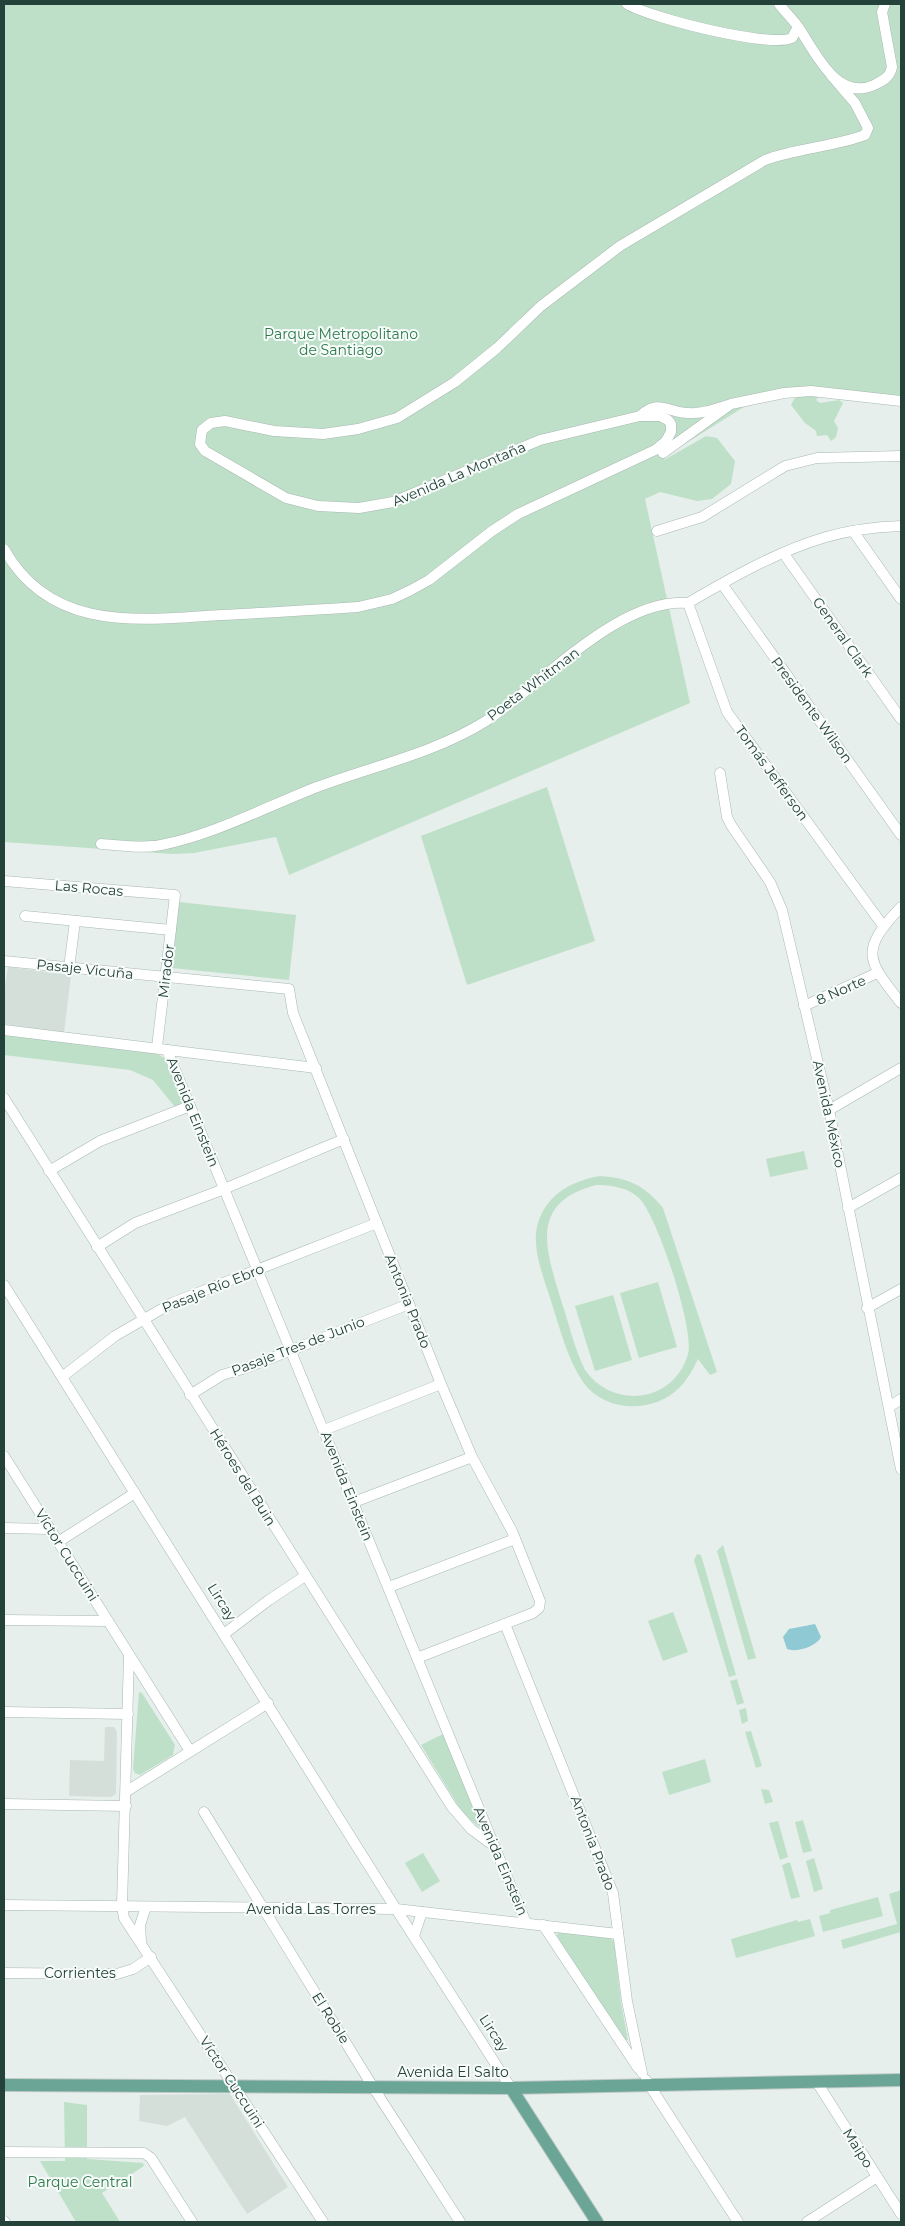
<svg xmlns="http://www.w3.org/2000/svg" width="905" height="2226" font-family="Montserrat,sans-serif">
<rect width="100%" height="100%" fill="#e6efeb"/>
<!-- built -->
<g fill="#d4dfda">
<path d="M8 967 71 975 64 1033 4 1024V994Z"/>
<path d="M105 1727H114L117 1732 116 1794 111 1797 69 1796 70 1760 104 1761Z"/>
<path d="M230 2094 288 2187 247 2214 185 2117 167 2126 139 2121 140 2095Z"/>
</g>
<!-- green -->
<g fill="#bfe0c8" fill-rule="evenodd">
<path d="M4 4H901V399L765 394 667 455 664 460 706 436 717 438 735 461 731 484 712 499 697 501 660 492 645 499 690 703 289 875 276 837 194 853 172 854 4 842Z"/>
<path d="M806 393 819 396 816 400 820 403 839 400 843 403 834 421 838 428 836 437 831 441 827 435 817 436 816 431 805 423 791 405 794 399Z"/>
<path d="M547 787 595 941 467 985 421 836Z"/>
<path d="M179 902 296 915 289 980 172 968Z"/>
<path d="M4 1033 156 1053 164 1058 184 1103 175 1107 153 1080 130 1070 4 1055Z"/>
<path d="M804 1151 808 1169 770 1177 766 1159Z"/>
<path d="M600 1176C629 1178 644 1185 663 1208L717 1372 710 1375 698 1359C693 1369 688 1379 680 1387 654 1414 605 1413 583 1382 567 1358 560 1329 551 1301 543 1274 527 1241 542 1213 553 1191 576 1180 600 1176ZM596 1185C611 1185 627 1187 639 1198 657 1215 695 1330 688 1354 674 1403 613 1410 585 1370 574 1348 569 1323 561 1300 546 1250 528 1203 596 1185Z"/>
<path d="M658 1282 677 1347 639 1358 620 1293Z"/>
<path d="M613 1295 632 1360 595 1371 575 1306Z"/>
<path d="M723 1545 756 1658 748 1660 717 1551Z"/>
<path d="M697 1554 701 1555 736 1675 729 1677 694 1560Z"/>
<path d="M673 1612 688 1652 663 1661 648 1621Z"/>
<path d="M737 1679 744 1703 737 1705 730 1681Z"/>
<path d="M139 1692 142 1693 175 1745 173 1755 140 1775 135 1773 133 1769Z"/>
<path d="M746 1708 748 1721 742 1724 739 1710Z"/>
<path d="M751 1731 762 1766 756 1768 745 1732Z"/>
<path d="M443 1734 482 1829 464 1815 421 1745Z"/>
<path d="M705 1759 711 1782 669 1795 662 1772Z"/>
<path d="M761 1789 769 1790 773 1802 765 1804Z"/>
<path d="M803 1820 812 1851 803 1853 795 1822Z"/>
<path d="M778 1821 788 1857 780 1860 769 1823Z"/>
<path d="M423 1853 440 1881 422 1892 405 1863Z"/>
<path d="M814 1858 823 1889 814 1892 806 1861Z"/>
<path d="M790 1862 800 1897 791 1899 782 1865Z"/>
<path d="M901 1890V1932L843 1949 841 1940 897 1924 889 1894Z"/>
<path d="M878 1897 883 1916 823 1932 819 1916 830 1913V1910Z"/>
<path d="M810 1919 815 1936 736 1958 731 1939 797 1920 798 1922Z"/>
<path d="M558 1932 609 1938 614 1941 621 2003 628 2040H623L557 1936Z"/>
<path d="M64 2102 87 2105V2159L143 2163 144 2166 102 2193 120 2222H76L40 2161H65Z"/>
</g>
<!-- water -->
<path fill="#8ec9d4" d="M815 1624 821 1637C817 1646 797 1653 787 1649L783 1637 789 1629Z"/>
<g fill="none" stroke-linecap="round" stroke-linejoin="round">
<!-- minor casing -->
<g stroke="#a8b8b2" stroke-width="11">
<g id="minor">
<path d="M627 4C651 18 769 48 792 38L798 27"/>
<path d="M779 4C785 12 793 19 799 28 815 52 837 102 874 85 884 80 890 77 892 67L882 12 885 4"/>
<path d="M640 416C659 398 668 413 688 413 702 414 715 409 728 405"/>
<path d="M663 453 731 404 784 393 811 391 901 401"/>
<path d="M657 531 702 517 785 466 817 458 901 456"/>
<path d="M853 531 901 599"/>
<path d="M4 549C51 633 139 620 221 615 267 613 312 610 358 607L392 599 411 590 429 580 492 531 518 514 655 450 666 441 671 432V424L668 420 660 416H640L540 440 393 502 359 508 318 506 286 498 205 451 200 444 202 430 211 423 225 421 274 431 323 434 358 429 397 418 455 382 497 348 541 306 620 246 765 160C798 148 832 147 865 135L868 128 855 103 831 75"/>
<path d="M784 554 901 719"/>
<path d="M722 584 901 835"/>
<path d="M688 603 727 712 884 927"/>
<path d="M720 773 727 817 731 825 770 882 782 910 829 1110 901 1469"/>
<path d="M101 844C120 845 142 849 161 845 213 835 268 806 317 787 373 766 435 753 486 721 541 685 619 597 688 603 731 578 778 551 826 537 850 530 876 527 901 526"/>
<path d="M4 881 175 895 157 1047"/>
<path d="M901 907C859 951 867 960 901 1003"/>
<path d="M25 916 171 930"/>
<path d="M4 961 289 989 293 1013 441 1384 472 1457 512 1531 540 1601 539 1608 533 1613 417 1658"/>
<path d="M69 968 75 921"/>
<path d="M804 1006 877 973"/>
<path d="M4 1030 316 1068"/>
<path d="M167 1050 526 1923"/>
<path d="M4 1098 452 1807 471 1829 494 1846"/>
<path d="M829 1110 901 1068"/>
<path d="M49 1171 100 1141 190 1106"/>
<path d="M848 1208 901 1178"/>
<path d="M97 1247 135 1223 224 1189 344 1139"/>
<path d="M4 1285 396 1909 511 2088"/>
<path d="M867 1308 901 1289"/>
<path d="M62 1377 115 1336 172 1303 377 1223"/>
<path d="M190 1395 222 1375 246 1368 409 1304"/>
<path d="M889 1407 901 1399"/>
<path d="M324 1430 441 1384"/>
<path d="M4 1456 190 1751"/>
<path d="M354 1502 472 1457"/>
<path d="M4 1528 50 1529"/>
<path d="M58 1542 135 1493"/>
<path d="M389 1587 515 1539"/>
<path d="M4 1620 108 1621"/>
<path d="M505 1624 613 1893 627 2001 642 2073"/>
<path d="M224 1634 269 1600 305 1576"/>
<path d="M129 1655 122 1906 124 1918 323 2222"/>
<path d="M4 1712 128 1714"/>
<path d="M127 1791 268 1703"/>
<path d="M4 1804 126 1806"/>
<path d="M204 1812 373 2087 460 2222"/>
<path d="M4 1905 396 1909 618 1934"/>
<path d="M543 1925 638 2068"/>
<path d="M414 1936 422 1912"/>
<path d="M141 1941 140 1925 146 1907"/>
<path d="M4 1973 117 1974 133 1969 151 1957"/>
<path d="M646 2080 738 2222"/>
<path d="M816 2081 901 2214"/>
<path d="M4 2152 144 2153 151 2158 192 2222"/>
<path d="M4 2221 5 2222"/>
<path d="M807 2222 877 2177"/>
</g>
</g>
<!-- major casing -->
<g stroke="#c2cac8" stroke-width="14">
<g id="major">
<path d="M4 2085 511 2088 901 2080"/>
<path d="M511 2088 597 2222"/>
</g>
</g>
<!-- minor -->
<use href="#minor" stroke="#fff" stroke-width="10"/>
<!-- major -->
<use href="#major" stroke="#6aa596" stroke-width="12"/>
</g>
<g text-anchor="middle" stroke-width="4" stroke-linejoin="round" paint-order="stroke">
<!-- park labels -->
<g font-size="14" fill="#2d7a4b" stroke="#f7fbf9">
<text x="341" y="339">Parque Metropolitano<tspan x="341" dy="16">de Santiago</tspan></text>
<text x="80" y="2187">Parque Central</text>
</g>
<!-- street labels -->
<g font-size="14" fill="#24423a" stroke="#f7fbf9">
<text transform="translate(459 474) rotate(-23)" y="5">Avenida La Montaña</text>
<text transform="translate(843 637) rotate(55)" y="5">General Clark</text>
<text transform="translate(533 684) rotate(-37)" y="5">Poeta Whitman</text>
<text transform="translate(812 710) rotate(54)" y="5">Presidente Wilson</text>
<text transform="translate(772 773) rotate(54)" y="5">Tomás Jefferson</text>
<text transform="translate(89 888) rotate(5)" y="5">Las Rocas</text>
<text transform="translate(85 969) rotate(6)" y="5">Pasaje Vicuña</text>
<text transform="translate(166 971) rotate(-83)" y="5">Mirador</text>
<text transform="translate(841 990) rotate(-24)" y="5">8 Norte</text>
<text transform="translate(193 1112) rotate(68)" y="5">Avenida Einstein</text>
<text transform="translate(829 1114) rotate(78)" y="5">Avenida México</text>
<text transform="translate(213 1288) rotate(-22)" y="5">Pasaje Río Ebro</text>
<text transform="translate(408 1301) rotate(68)" y="5">Antonia Prado</text>
<text transform="translate(298 1346) rotate(-21)" y="5">Pasaje Tres de Junio</text>
<text transform="translate(243 1477) rotate(58)" y="5">Héroes del Buin</text>
<text transform="translate(347 1486) rotate(68)" y="5">Avenida Einstein</text>
<text transform="translate(67 1555) rotate(58)" y="5">Víctor Cuccuini</text>
<text transform="translate(222 1602) rotate(58)" y="5">Lircay</text>
<text transform="translate(593 1843) rotate(69)" y="5">Antonia Prado</text>
<text transform="translate(501 1861) rotate(67)" y="5">Avenida Einstein</text>
<text x="311" y="1914">Avenida Las Torres</text>
<text x="80" y="1978">Corrientes</text>
<text transform="translate(331 2018) rotate(58)" y="5">El Roble</text>
<text transform="translate(494 2033) rotate(57)" y="5">Lircay</text>
<text x="453" y="2077">Avenida El Salto</text>
<text transform="translate(232 2082) rotate(57)" y="5">Víctor Cuccuini</text>
<text transform="translate(858 2148) rotate(58)" y="5">Maipo</text>
</g>
</g>
<!-- border -->
<rect width="905" height="2226" fill="none" stroke="#24423a" stroke-width="10"/>
</svg>
